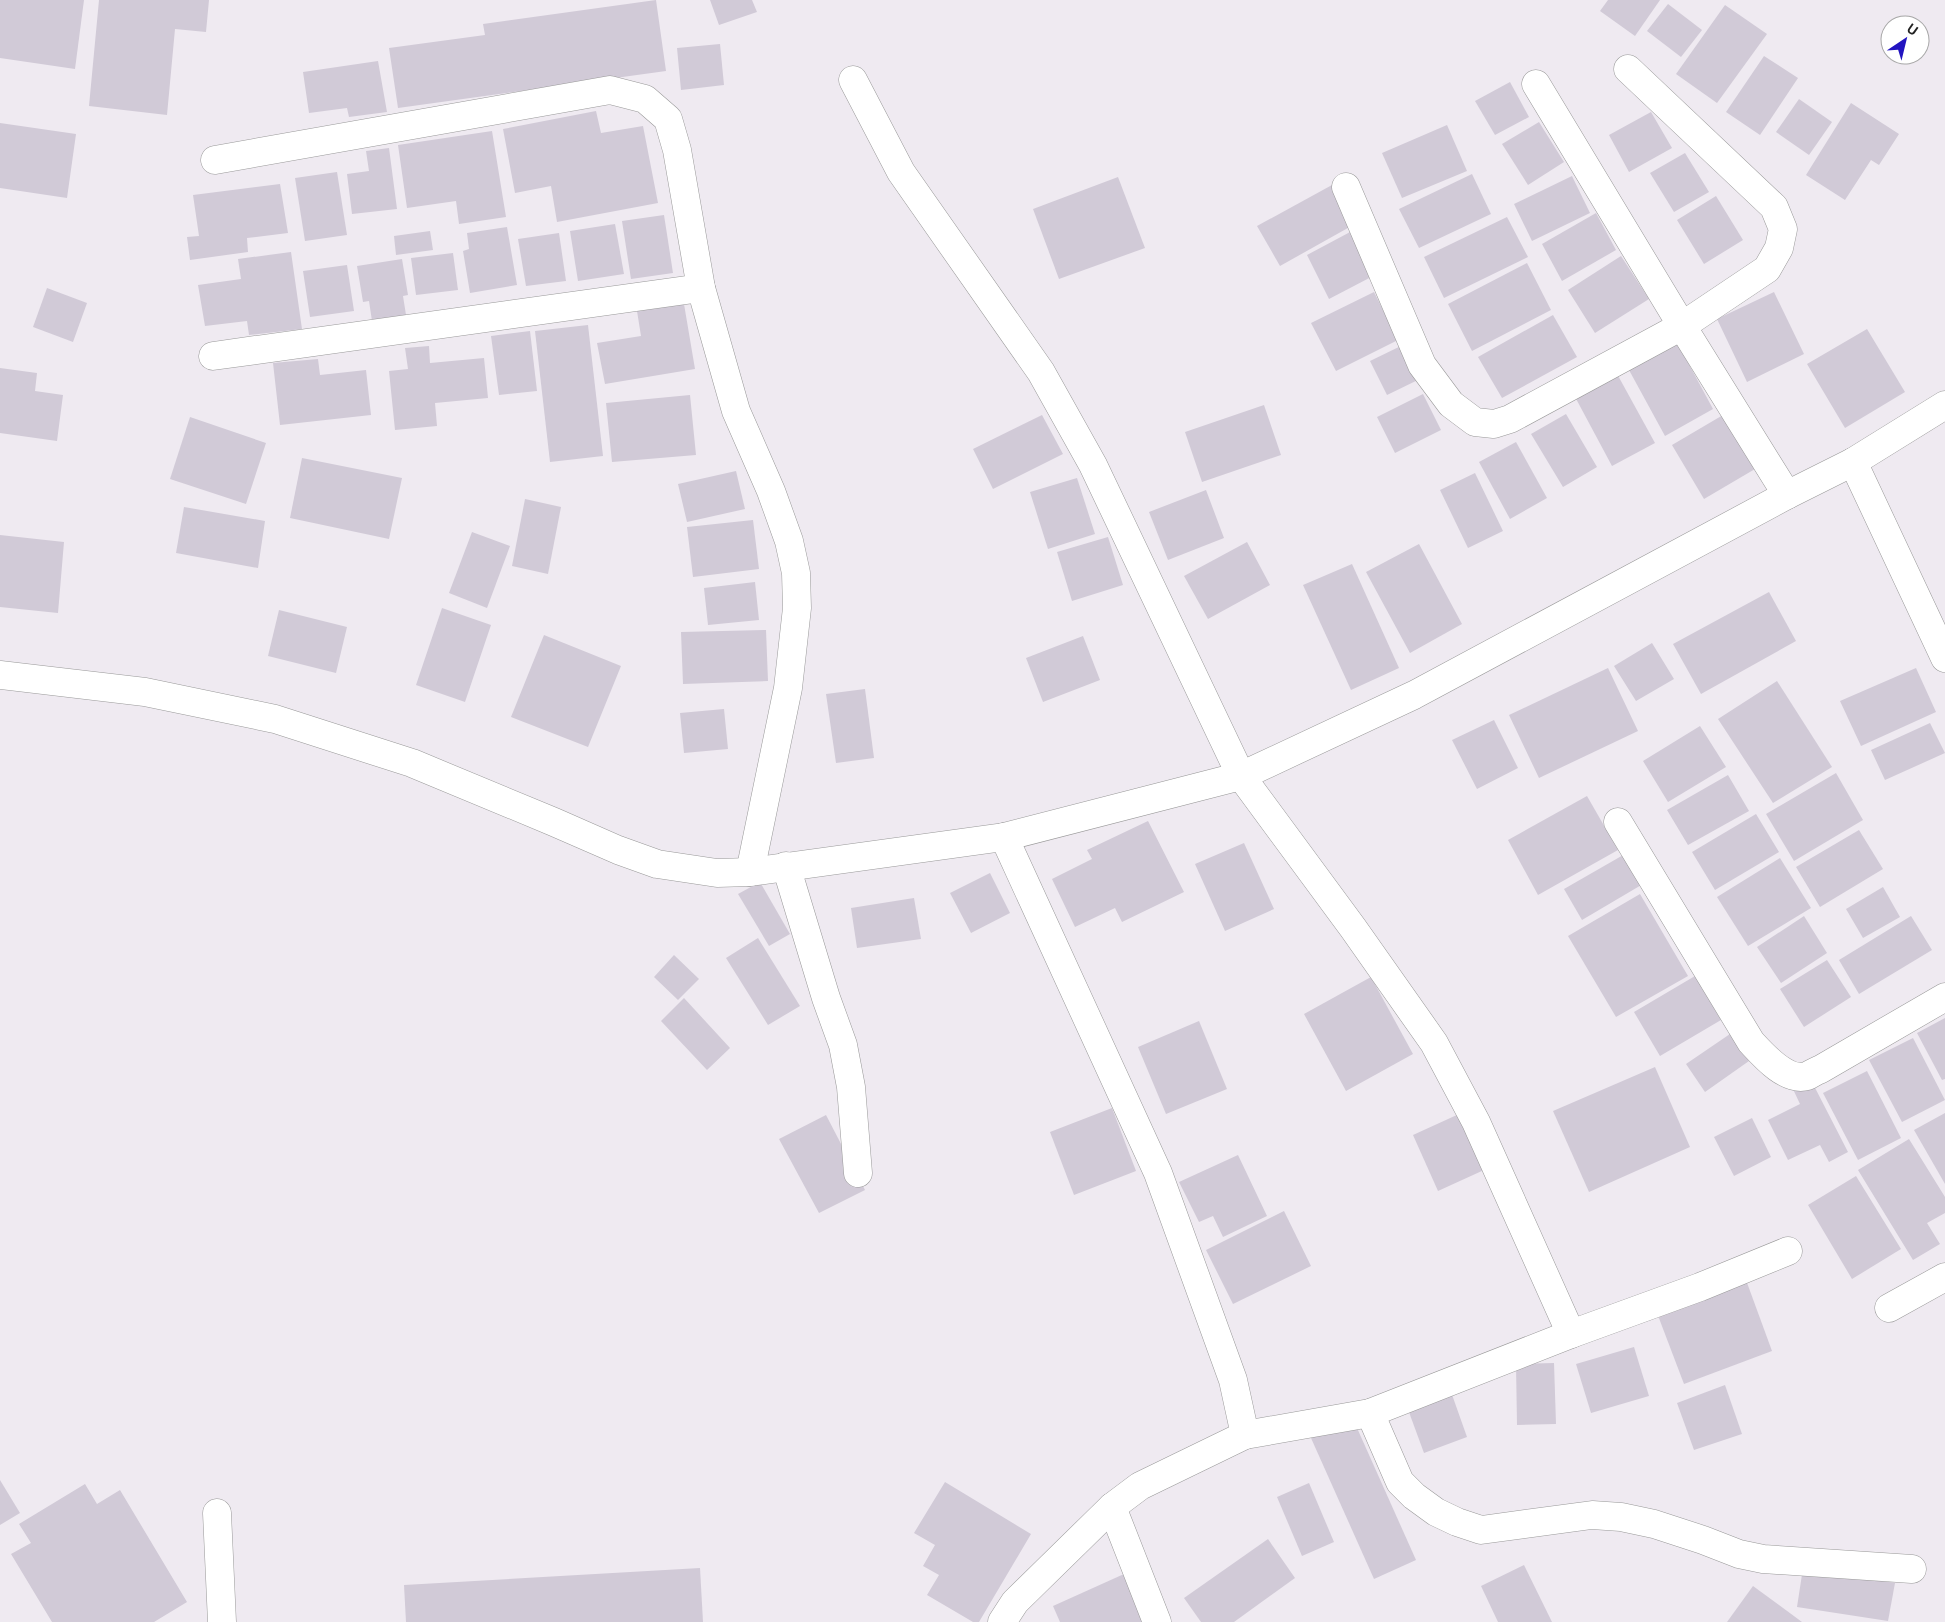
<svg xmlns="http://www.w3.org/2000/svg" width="1945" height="1622" font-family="'DM Sans',sans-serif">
	<rect width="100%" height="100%" fill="#efeaf1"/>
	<g fill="#d1cad7">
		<path d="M0,0H84L75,69L0,58Z"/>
		<path d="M99,0H209L206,32L175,29L167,115L89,106Z"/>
		<path d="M656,0L666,71L398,108L389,48L485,35L483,24Z"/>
		<path d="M710,0H752L757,12L719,25Z"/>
		<path d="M1608,0H1660L1635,36L1600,11Z"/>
		<path d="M1668,4L1702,30L1681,57L1647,31Z"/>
		<path d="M1725,5L1767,34L1717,103L1676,74Z"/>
		<path d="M720,44L724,85L681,90L677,48Z"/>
		<path d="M1764,56L1798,78L1760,135L1726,112Z"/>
		<path d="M378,61L387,112L349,117L347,108L309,113L303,72Z"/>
		<path d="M1510,82L1529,117L1495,135L1475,101Z"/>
		<path d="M1799,99L1832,122L1809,155L1776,132Z"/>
		<path d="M1851,103L1899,134L1879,165L1871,160L1845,200L1806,175Z"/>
		<path d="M596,111L601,133L643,126L658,203L557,222L551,186L515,193L503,129Z"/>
		<path d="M1651,112L1672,148L1629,172L1609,135Z"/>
		<path d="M1539,122L1564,162L1528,185L1502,144Z"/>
		<path d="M0,123L76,134L67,198L0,188Z"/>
		<path d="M1447,125L1467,171L1402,198L1382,153Z"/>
		<path d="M492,131L506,217L459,224L456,201L407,208L398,145Z"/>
		<path d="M389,148L397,209L352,214L347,174L369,171L366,151Z"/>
		<path d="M1685,153L1709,192L1674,212L1650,173Z"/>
		<path d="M337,172L347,235L305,241L295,178Z"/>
		<path d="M1472,174L1491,214L1419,248L1399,209Z"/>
		<path d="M1572,176L1590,213L1532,241L1514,204Z"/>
		<path d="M1118,177L1145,248L1059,279L1033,209Z"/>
		<path d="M280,184L288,233L247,238L248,252L190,260L187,237L199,236L193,195Z"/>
		<path d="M1332,185L1355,224L1280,266L1257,226Z"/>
		<path d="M1716,196L1743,240L1704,264L1677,220Z"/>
		<path d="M1596,213L1616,250L1562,281L1542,244Z"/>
		<path d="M664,215L673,273L631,279L622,221Z"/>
		<path d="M1507,217L1528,257L1444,298L1424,257Z"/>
		<path d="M615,224L624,274L578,281L570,231Z"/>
		<path d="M507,227L517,285L470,293L463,251L469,249L467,233Z"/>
		<path d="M430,231L433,250L396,255L394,236Z"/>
		<path d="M1352,231L1375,275L1329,299L1307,255Z"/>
		<path d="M559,233L566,281L526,286L518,239Z"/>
		<path d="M291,252L302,329L249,335L247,321L205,326L198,285L241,279L238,259Z"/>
		<path d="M453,253L458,290L416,295L411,258Z"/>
		<path d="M1621,256L1649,299L1595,333L1568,290Z"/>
		<path d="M402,259L408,295L403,296L406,315L372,321L369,301L363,302L357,266Z"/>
		<path d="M1527,263L1551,310L1472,351L1448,304Z"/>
		<path d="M347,265L354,311L310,317L303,271Z"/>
		<path d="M47,288L87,303L73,342L33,327Z"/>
		<path d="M1374,292L1398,340L1336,371L1311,323Z"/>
		<path d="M1774,292L1804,354L1747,382L1717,319Z"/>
		<path d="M684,304L695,369L605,384L597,343L641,336L637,311Z"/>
		<path d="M1553,315L1577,357L1502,398L1478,357Z"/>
		<path d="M588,325L603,456L550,462L535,331Z"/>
		<path d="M1867,329L1905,392L1845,428L1807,364Z"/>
		<path d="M530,331L537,391L499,395L491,336Z"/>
		<path d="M1405,344L1422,378L1387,395L1370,361Z"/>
		<path d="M1678,344L1713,409L1665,436L1629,370Z"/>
		<path d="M429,346L430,363L484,358L488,398L435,403L437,426L395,430L389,371L408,369L405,348Z"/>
		<path d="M318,359L320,375L366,370L371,415L280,425L273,363Z"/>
		<path d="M0,368L37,373L35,391L63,395L57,441L0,433Z"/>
		<path d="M1616,372L1655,443L1612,466L1574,395Z"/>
		<path d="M1423,394L1441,430L1395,453L1377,417Z"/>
		<path d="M690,395L696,455L612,462L606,403Z"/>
		<path d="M1264,405L1281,455L1202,482L1185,432Z"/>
		<path d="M1566,414L1597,467L1563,487L1531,434Z"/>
		<path d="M1042,415L1063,454L993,489L973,449Z"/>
		<path d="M1723,415L1755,469L1704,499L1672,445Z"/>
		<path d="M190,417L266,443L246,504L170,479Z"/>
		<path d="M1516,442L1547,498L1510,519L1479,462Z"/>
		<path d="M302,458L402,478L389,539L290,518Z"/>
		<path d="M736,471L745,509L687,522L678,484Z"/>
		<path d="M1475,473L1503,531L1468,548L1440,490Z"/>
		<path d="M1077,478L1095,534L1048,549L1030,492Z"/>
		<path d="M1206,490L1224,538L1168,560L1149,512Z"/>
		<path d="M525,499L561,507L548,574L512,566Z"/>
		<path d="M184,507L265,521L258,568L176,553Z"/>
		<path d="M753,520L759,569L693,577L687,527Z"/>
		<path d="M472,532L510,546L487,608L449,593Z"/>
		<path d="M0,535L64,542L58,613L0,607Z"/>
		<path d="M1108,537L1123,585L1072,601L1057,552Z"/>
		<path d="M1247,542L1270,585L1208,619L1184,576Z"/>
		<path d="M1419,544L1462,624L1410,653L1366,572Z"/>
		<path d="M1352,564L1399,668L1351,690L1303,585Z"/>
		<path d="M755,582L759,620L708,625L704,588Z"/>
		<path d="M1769,592L1796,641L1701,694L1673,644Z"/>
		<path d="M442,608L491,625L465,702L416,685Z"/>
		<path d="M279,610L347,627L336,673L268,656Z"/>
		<path d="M766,630L768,681L683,684L681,632Z"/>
		<path d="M544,635L621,666L588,747L511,717Z"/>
		<path d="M1083,636L1100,680L1043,702L1026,658Z"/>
		<path d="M1652,643L1674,679L1636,701L1614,666Z"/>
		<path d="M1608,668L1638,731L1539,778L1509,715Z"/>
		<path d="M1916,668L1936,712L1861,746L1840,701Z"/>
		<path d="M1777,681L1832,767L1773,803L1718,719Z"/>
		<path d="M865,689L874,758L836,763L826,694Z"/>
		<path d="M724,709L728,749L684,753L680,713Z"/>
		<path d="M1494,720L1518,768L1477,789L1452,740Z"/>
		<path d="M1930,723L1945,753L1885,780L1871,750Z"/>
		<path d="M1700,726L1726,767L1668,802L1643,761Z"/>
		<path d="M1836,773L1863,820L1794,861L1766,814Z"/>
		<path d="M1728,775L1749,811L1688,845L1667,810Z"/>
		<path d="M1587,796L1618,850L1538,895L1508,840Z"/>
		<path d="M1756,814L1779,852L1715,890L1692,852Z"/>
		<path d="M1148,821L1184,892L1122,922L1115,908L1075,927L1052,879L1092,859L1087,850Z"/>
		<path d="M1859,830L1883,869L1820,907L1796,867Z"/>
		<path d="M1244,843L1274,909L1225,931L1195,864Z"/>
		<path d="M1625,854L1643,884L1582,920L1564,889Z"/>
		<path d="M1780,858L1811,908L1748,946L1717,897Z"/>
		<path d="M990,873L1010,913L971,933L950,893Z"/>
		<path d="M760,882L790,934L769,946L738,894Z"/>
		<path d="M1883,887L1900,917L1863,938L1846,909Z"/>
		<path d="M1640,894L1688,976L1616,1017L1568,936Z"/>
		<path d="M914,898L921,939L857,948L851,908Z"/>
		<path d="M1804,916L1827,953L1781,983L1757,947Z"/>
		<path d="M1911,916L1932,950L1859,994L1839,960Z"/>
		<path d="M758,938L800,1006L768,1025L726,958Z"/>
		<path d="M674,955L699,979L678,1000L654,977Z"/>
		<path d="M1827,960L1851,997L1804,1027L1780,989Z"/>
		<path d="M1695,976L1721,1020L1660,1056L1634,1012Z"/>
		<path d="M1371,977L1413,1054L1346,1091L1304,1014Z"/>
		<path d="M684,998L730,1048L707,1070L661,1021Z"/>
		<path d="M1945,1018V1079L1942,1080L1917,1033Z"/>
		<path d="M1199,1021L1227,1089L1166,1114L1138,1047Z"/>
		<path d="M1730,1034L1749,1061L1705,1092L1686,1064Z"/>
		<path d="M1913,1038L1945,1100L1902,1122L1869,1060Z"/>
		<path d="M1655,1067L1690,1147L1589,1192L1553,1111Z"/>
		<path d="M1867,1071L1901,1138L1858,1160L1823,1093Z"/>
		<path d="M1810,1078L1848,1152L1829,1162L1820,1145L1788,1160L1768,1120L1800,1104L1792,1087Z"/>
		<path d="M1112,1108L1136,1171L1074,1195L1050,1132Z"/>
		<path d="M1945,1113V1184L1914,1130Z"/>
		<path d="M1459,1114L1484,1170L1438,1191L1413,1135Z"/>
		<path d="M826,1115L865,1190L819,1213L779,1139Z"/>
		<path d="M1752,1118L1771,1157L1734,1176L1714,1137Z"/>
		<path d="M1909,1139L1945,1197V1213L1927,1223L1940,1244L1913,1260L1858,1170Z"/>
		<path d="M1238,1155L1267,1216L1223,1237L1213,1216L1199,1222L1179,1182Z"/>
		<path d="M1856,1176L1901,1249L1852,1279L1808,1205Z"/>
		<path d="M1284,1211L1311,1266L1233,1304L1206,1250Z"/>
		<path d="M1746,1280L1772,1351L1684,1384L1657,1313Z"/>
		<path d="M1634,1347L1649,1396L1591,1413L1576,1364Z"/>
		<path d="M1554,1363L1556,1424L1517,1425L1516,1364Z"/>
		<path d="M1725,1385L1742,1434L1694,1450L1677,1403Z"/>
		<path d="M1450,1389L1467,1437L1424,1453L1406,1404Z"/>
		<path d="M1353,1419L1416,1560L1374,1579L1311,1438Z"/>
		<path d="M0,1480L20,1513L0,1525Z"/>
		<path d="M945,1482L1031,1534L979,1622H973L927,1595L939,1575L923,1566L935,1545L914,1533Z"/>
		<path d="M1309,1483L1334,1542L1302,1556L1277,1497Z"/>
		<path d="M85,1484L97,1504L120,1490L187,1602L154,1622H52L11,1554L31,1543L19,1524Z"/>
		<path d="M1268,1539L1295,1578L1234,1622H1201L1184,1598Z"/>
		<path d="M1524,1565L1552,1622H1498L1481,1586Z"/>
		<path d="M700,1568L703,1622H406L404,1585Z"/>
		<path d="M1803,1568L1895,1583L1888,1621L1797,1607Z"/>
		<path d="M1124,1574L1145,1622H1060L1053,1606Z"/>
		<path d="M1753,1586L1802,1622H1727Z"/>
	</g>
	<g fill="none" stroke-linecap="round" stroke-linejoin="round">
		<g stroke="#999" stroke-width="29">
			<g id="minor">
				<path d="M853,80L901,172L1041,372L1093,465L1241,776L1353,928L1434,1043L1476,1122L1571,1334"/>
				<path d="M1536,84L1682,326L1787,495"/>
				<path d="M215,160L610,90L645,99L668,119L677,150L701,288L736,411L771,491L789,541L796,573L797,608L788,688L750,872"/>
				<path d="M1346,187L1422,365L1451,404L1475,422L1494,424L1510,419L1682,326L1767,269L1779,248L1783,229L1774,207L1628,69"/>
				<path d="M213,356L701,288"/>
				<path d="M1853,462L1945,658"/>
				<path d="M0,675L145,692L275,719L412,763L554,822L618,850L657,864L717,873L750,872L1004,837L1241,776L1414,695L1787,495L1853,462L1945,405"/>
				<path d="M1618,822L1751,1042C1763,1055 1786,1082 1807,1076C1811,1074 1816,1071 1821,1069L1945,997"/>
				<path d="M786,866L826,998L843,1045L851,1087L858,1173"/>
				<path d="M1889,1308L1945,1277"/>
				<path d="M1370,1413L1400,1482L1414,1496L1436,1512L1457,1522L1481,1530L1592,1515L1621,1517L1654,1524L1703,1540L1739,1554L1763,1559L1912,1569"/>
				<path d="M1245,1435L1370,1413L1571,1334L1700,1287L1788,1251"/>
				<path d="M1112,1507L1157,1622"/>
				<path d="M217,1513L222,1622"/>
				<path d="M1002,1622L1015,1602L1112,1507L1140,1486L1245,1435L1233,1380L1158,1173L1004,837"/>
			</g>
		</g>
		<use href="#minor" stroke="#fff" stroke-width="28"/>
	</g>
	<g transform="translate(1905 40) rotate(35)"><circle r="24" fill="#ffffff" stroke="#a7a7a7"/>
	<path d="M0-4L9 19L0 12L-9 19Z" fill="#2214c0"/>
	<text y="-8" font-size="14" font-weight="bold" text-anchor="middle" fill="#222222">U</text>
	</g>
</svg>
